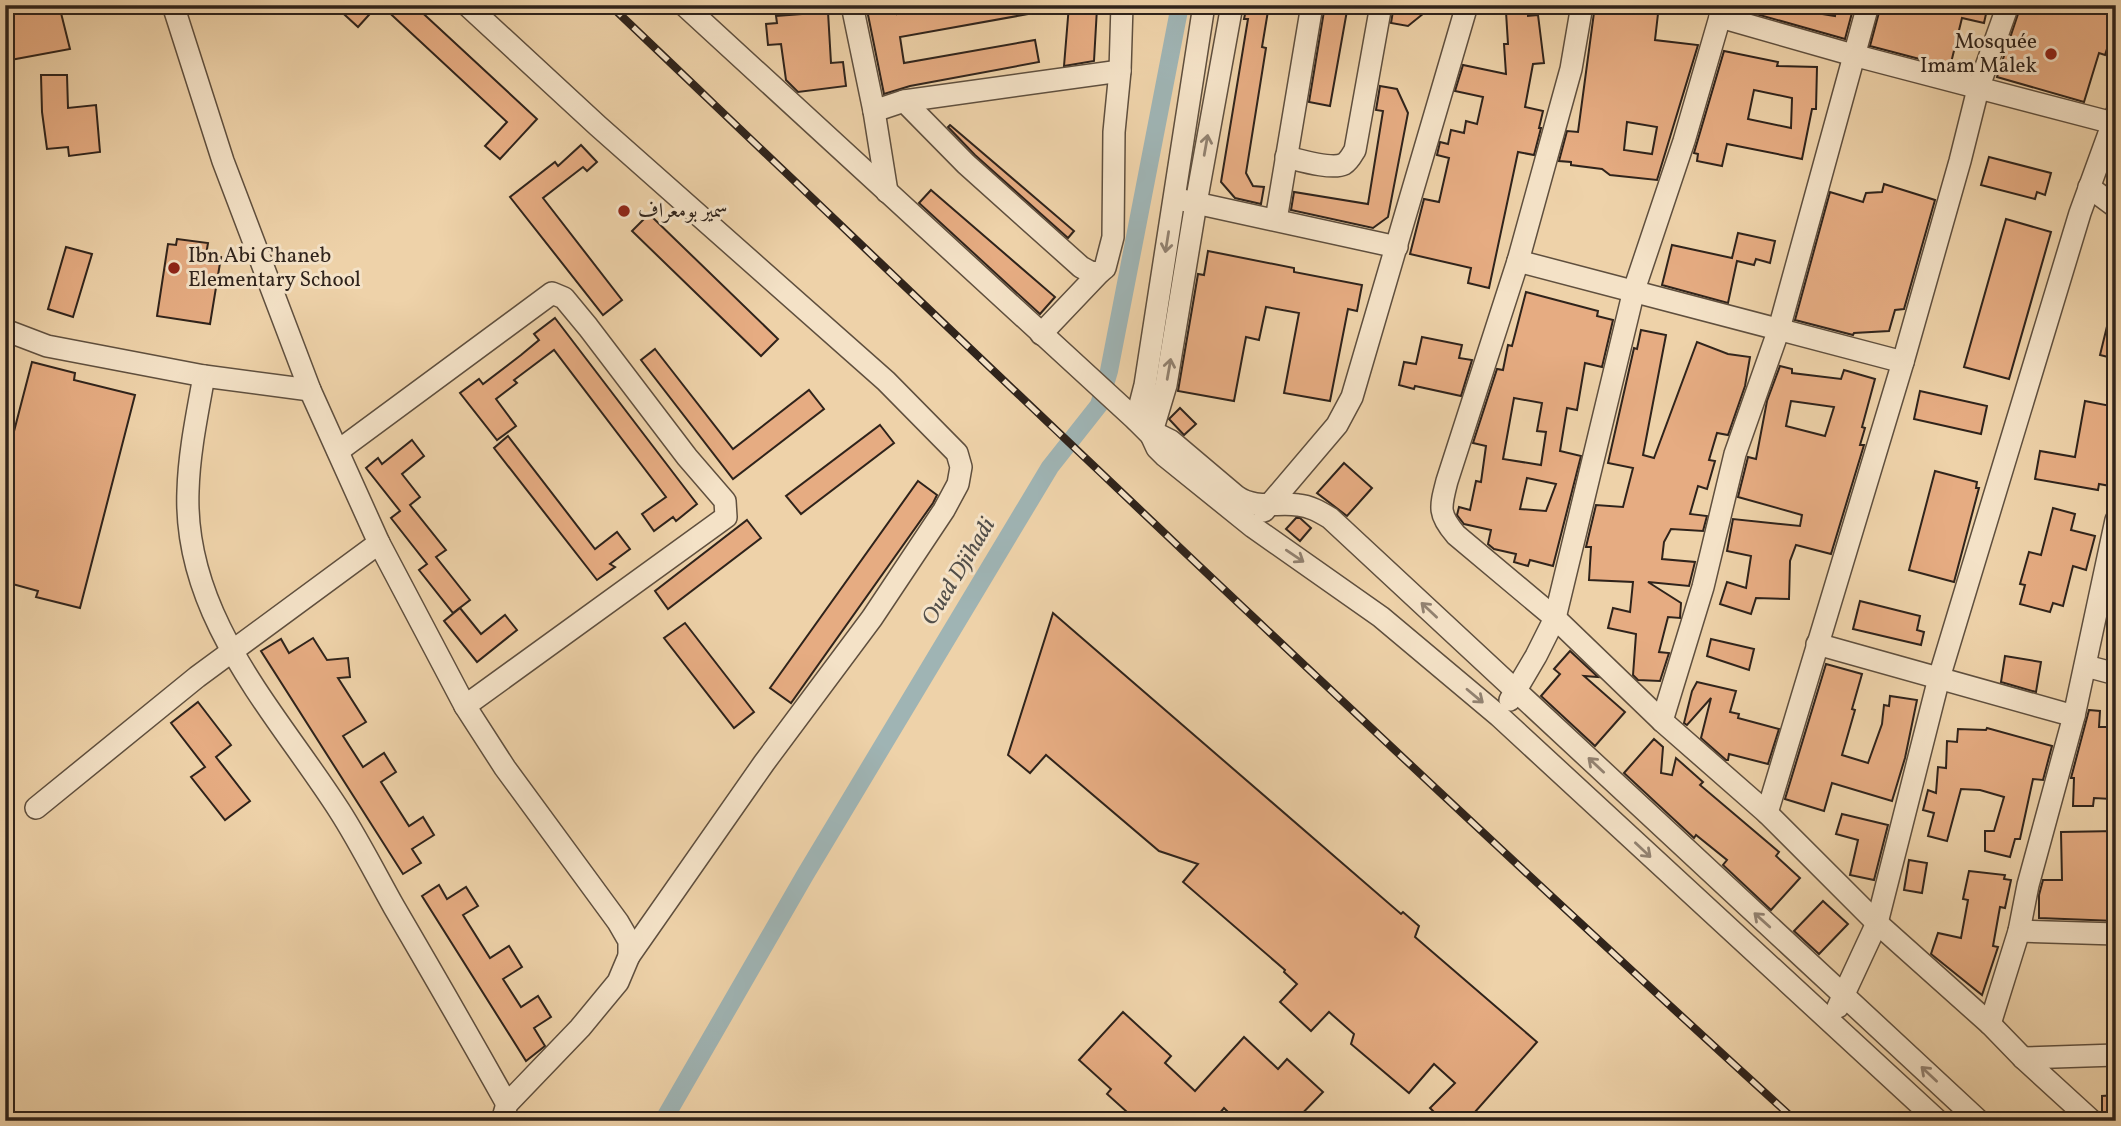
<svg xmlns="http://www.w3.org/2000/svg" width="2121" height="1126" font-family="Vollkorn,Amiri,serif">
	<rect width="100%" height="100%" fill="#eed2a9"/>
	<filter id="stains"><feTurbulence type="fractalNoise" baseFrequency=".00286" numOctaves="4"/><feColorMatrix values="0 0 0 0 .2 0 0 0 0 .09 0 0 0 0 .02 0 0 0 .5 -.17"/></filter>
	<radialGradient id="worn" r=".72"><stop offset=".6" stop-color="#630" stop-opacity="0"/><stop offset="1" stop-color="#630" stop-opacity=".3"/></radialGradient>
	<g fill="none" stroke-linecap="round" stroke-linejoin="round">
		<path stroke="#9fb4b4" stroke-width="18" d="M663,1121L805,875L1050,467L1099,405L1109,371L1180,5"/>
	</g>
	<g fill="#e6ac82" stroke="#2f231b" stroke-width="2" fill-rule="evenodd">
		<path d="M5,5H59L70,49L5,61Z"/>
		<path d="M334,5H378L358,27Z"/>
		<path d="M381,5H414L537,119L500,159L485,146L507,122Z"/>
		<path d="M866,5H895L897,14L944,5H1033L1034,13L900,37L904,63L1035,40L1039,62L910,86L884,94Z"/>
		<path d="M1069,5L1097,8L1094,61L1064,66Z"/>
		<path d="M1247,5H1269L1262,47L1266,48L1246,173L1253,186L1264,187L1261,204L1235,198L1221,182L1248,19H1244Z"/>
		<path d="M1325,5H1348L1330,106L1309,102Z"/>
		<path d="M1394,5H1434L1408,26L1391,23Z"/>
		<path d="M1595,5H1659L1655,40L1698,45L1657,180L1610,175L1602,169L1571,165V162L1559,161L1567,131L1578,132ZM1627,122L1657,127L1652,154L1624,150Z"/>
		<path d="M1750,5H1767L1835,16L1836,7L1853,9L1845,39L1749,12Z"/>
		<path d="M1881,5H1988L1984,23L1962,18L1950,67L1870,46Z"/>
		<path d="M2021,5H2116V21L2105,55L2099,53L2084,102L1997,77Z"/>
		<path d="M1528,11V16L1538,15L1544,63L1533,64L1525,107L1543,111L1539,128H1541L1534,155L1518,152L1489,288L1468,283L1471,268L1410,254L1424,199L1439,202L1449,158L1437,155L1440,142L1448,144L1451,130L1464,133L1466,121L1477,124L1483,97L1455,91L1463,65L1506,74L1504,44H1508L1506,12Z"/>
		<path d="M828,12L831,63L843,62L846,86L798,92L786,80L781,44L768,45L766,24L777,23L776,16Z"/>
		<path d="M1724,51L1778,62L1777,66L1817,67L1816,109H1812L1802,159L1727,144L1722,166L1697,161L1698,154L1694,153ZM1754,90L1792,98L1791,128L1748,119Z"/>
		<path d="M41,75H67L68,108L96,105L100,152L69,156L68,147L47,149L42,112Z"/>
		<path d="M1380,86L1397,89L1408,113L1388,217L1373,228L1291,210L1294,192L1368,204L1383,111L1376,110Z"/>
		<path d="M950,125L1074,231L1068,238L975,155L948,127Z"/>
		<path d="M581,145L597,162L587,171L583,167L543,198L622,300L603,315L510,197L555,162L558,166Z"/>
		<path d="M1989,157L2051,173L2045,195L2037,192L2035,199L1981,185Z"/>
		<path d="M1884,184L1935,200L1904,309L1895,310L1889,331L1854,333L1853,335L1795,320L1830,192L1863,202L1866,193L1882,192Z"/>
		<path d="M931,190L1055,297L1040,314L919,203Z"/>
		<path d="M649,214L778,339L761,356L632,231Z"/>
		<path d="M2006,219L2051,232L2009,379L1964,367Z"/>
		<path d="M1738,233L1775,241L1770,263L1756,259L1754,265L1737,261L1728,303L1662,285L1672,245L1732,258Z"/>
		<path d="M177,239L208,243L206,255L221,257L210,324L157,316L168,244L176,245Z"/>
		<path d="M66,247L92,254L73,317L48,309Z"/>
		<path d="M1208,251L1294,268V272L1362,285L1357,311L1348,309L1330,401L1284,393L1299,313L1266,307L1259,340L1246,337L1234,401L1178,391L1198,274L1204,275Z"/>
		<path d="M1526,292L1598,311L1597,316L1613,320L1602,367L1585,363L1577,410L1567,408L1560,451L1581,456L1553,566L1530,560L1528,566L1514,562L1516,554L1494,549L1488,544L1491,530L1464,524L1457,515L1459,507L1470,510L1476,481L1481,482L1486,446L1473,443L1497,369L1503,370L1508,345L1512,346ZM1514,398L1542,403L1537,431L1546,432L1541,465L1503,459ZM1527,478L1556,484L1546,511L1520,509Z"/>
		<path d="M2110,314H2116V359L2100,355Z"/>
		<path d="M555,318L697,504L676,521L673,517L654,531L642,514L666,497L554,350L514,380L517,383L496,399L516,426L497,440L460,393L479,379L483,384L521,355L539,340L534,334Z"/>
		<path d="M1641,330L1666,335L1643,455L1654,458L1697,342L1728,354L1750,357L1745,386L1728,435L1717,433L1709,460L1715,461L1707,489L1698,486L1690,514L1707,516L1703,531L1671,529L1664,542L1662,559L1695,562L1689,586L1648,582L1681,603L1680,618L1668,617L1659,652L1669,653L1660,681L1638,680L1633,675L1636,634L1608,628L1613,608L1630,612L1633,582L1589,580L1591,547H1586L1596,505L1623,507L1633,468L1608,463L1634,348L1637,349Z"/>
		<path d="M1422,337L1462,345L1459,358L1472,360L1461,396L1415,386L1414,389L1399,385L1404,362L1416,364Z"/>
		<path d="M655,349L733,449L809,390L824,409L733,479L641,360Z"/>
		<path d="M32,362L75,373L74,380L135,395L80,608L36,597L38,591L5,582V466Z"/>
		<path d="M1780,366L1792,369V373L1841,379L1844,370L1875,379L1862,427L1865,428L1860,445H1864L1831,554L1796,545L1790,561L1789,599L1756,598L1751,614L1720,604L1727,582L1746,588L1751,556L1727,551L1733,519L1800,526L1802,515L1738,497L1748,457L1756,459L1767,401ZM1791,401L1834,407L1825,436L1786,426Z"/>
		<path d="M1920,391L1987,406L1981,434L1914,419Z"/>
		<path d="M2085,401L2116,407V428L2111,456L2116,457L2110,486L2099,484L2098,490L2035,479L2040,451L2075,457Z"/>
		<path d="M1180,408L1196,424L1184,435L1169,419Z"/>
		<path d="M880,425L894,443L801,514L786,496Z"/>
		<path d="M508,436L595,549L617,532L630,549L610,564L615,567L597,580L494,448Z"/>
		<path d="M412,440L424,456L402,474L420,497L410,505L446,550L436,557L470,600L453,613L419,570L427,564L391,518L400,511L366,468L378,458L382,464Z"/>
		<path d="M1344,463L1372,488L1347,516L1317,493Z"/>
		<path d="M1935,471L1977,482L1976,488H1979L1954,582L1909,570Z"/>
		<path d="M918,481L937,495L933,503L791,703L770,688Z"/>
		<path d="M2053,508L2075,514L2071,530L2095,536L2086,570L2073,566L2063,606L2053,603L2050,612L2020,604L2025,585L2020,584L2029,552L2041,555Z"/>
		<path d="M1296,518H1300L1311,528L1300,541L1286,529Z"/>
		<path d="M747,520L761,538L668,609L655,591Z"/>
		<path d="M1860,601L1920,616L1917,630L1924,632L1921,645L1853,629Z"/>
		<path d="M460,608L481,634L505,615L517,630L477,662L444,621Z"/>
		<path d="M1053,613L1401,914L1403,912L1419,926L1415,937L1537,1042L1467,1121H1443L1430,1108L1455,1083L1434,1064L1409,1093L1351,1044L1354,1034L1329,1012L1311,1031L1280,1002L1297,984L1284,972L1285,970L1183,882L1198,864L1159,851L1046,755L1030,773L1008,755Z"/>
		<path d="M685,623L754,712L734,728L664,638Z"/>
		<path d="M313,638L327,660L348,658L350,677L338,678L366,722L343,736L363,767L384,753L396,772L381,782L409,826L423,817L434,835L412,849L421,863L403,874L261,651L281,639L289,653Z"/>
		<path d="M1711,639L1754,649L1749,670L1707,656Z"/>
		<path d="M1570,651L1598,677L1584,676L1625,712L1595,746L1541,696L1560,674L1554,669Z"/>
		<path d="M2005,656L2041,662L2036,692L2001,682Z"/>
		<path d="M1826,664L1862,674L1852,709L1855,710L1842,755L1868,763L1882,724L1884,705L1889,706L1890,696L1917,700L1905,758L1892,801L1832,783L1824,811L1785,799Z"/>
		<path d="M1697,682L1736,691L1730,712L1739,714L1738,718L1779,729L1768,764L1729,754L1728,760H1726L1701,738L1711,698L1687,725L1684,723L1692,691Z"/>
		<path d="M198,702L231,745L216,757L250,801L225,820L191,777L205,767L171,723Z"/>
		<path d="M2089,710L2100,711L2099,727H2116L2111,799L2094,798L2093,806H2073L2074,778H2071Z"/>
		<path d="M1987,728L2052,746L2043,780L2033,779L2020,839H2015L2010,857L1985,851V831H1994L2004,797L1980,790L1961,789L1947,841L1928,836L1934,813L1923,810L1928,790L1936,793L1938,767L1946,768L1947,741L1957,742L1958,729L1986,730Z"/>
		<path d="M1654,739L1663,747L1661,773L1672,775L1676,758L1703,782L1700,785L1779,852L1776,856L1800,878L1771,910L1723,865L1727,860L1696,835L1694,838L1624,773Z"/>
		<path d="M1842,814L1888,825L1874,880L1850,875L1858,840L1836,834Z"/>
		<path d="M2116,831V921L2039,918V895L2043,880H2062L2061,832Z"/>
		<path d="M1909,860L1927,863L1922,893L1904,890Z"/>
		<path d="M1969,871L2005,875L2004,879L2011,880L2005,908L2000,907L1993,946L1998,947L1982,995L1931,954L1938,933L1961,938L1968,900L1963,899Z"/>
		<path d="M439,885L447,899L466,887L478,906L463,915L490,958L509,946L522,967L503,979L521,1007L538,996L551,1017L534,1028L545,1046L526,1061L422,896Z"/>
		<path d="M1823,901L1848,924L1819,954L1794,931Z"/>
		<path d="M1123,1012L1171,1056L1165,1063L1195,1091L1244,1037L1278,1069L1287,1059L1323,1092L1295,1121H1237L1224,1108L1213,1121H1137L1107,1094L1111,1089L1079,1060Z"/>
		<path d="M2116,1095V1113H2102V1096Z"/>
	</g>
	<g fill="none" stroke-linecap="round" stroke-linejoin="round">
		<g stroke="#5f4f3e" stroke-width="24">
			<g id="minor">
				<path d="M173,5L223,161L310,390L379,543"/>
				<path d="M467,5L598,126L886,381L957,453L961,467L958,484L944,510L872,618L764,763L629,956"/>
				<path d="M684,5L1136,420L1151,435L1157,448L1165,456L1253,527L1381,617L1499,716L1938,1121"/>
				<path d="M852,5L874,111L887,192"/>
				<path d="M1582,5L1571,69L1518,261L1447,481C1440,508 1438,514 1456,535L1555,618L1662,721L1767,813L1877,923L1990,1024L2023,1058L2092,1121"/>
				<path d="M1720,17L1853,55L2113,123"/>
				<path d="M904,101L966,164L1081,267L1092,273L1100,272L1105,268L1113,237L1114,132L1120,71L1122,5"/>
				<path d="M874,111L904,101L1120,71"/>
				<path d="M1286,157C1299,160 1332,170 1344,164C1349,161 1352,155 1355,150L1381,5"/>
				<path d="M2089,187L2116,207"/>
				<path d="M1182,200L1397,247"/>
				<path d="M1276,220L1312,5"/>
				<path d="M1518,261L1903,362"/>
				<path d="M5,330L47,346L204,376L310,390"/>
				<path d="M1041,334L1100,272"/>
				<path d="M204,376C197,415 189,453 188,491C183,617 276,712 339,810C359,841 376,875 394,907C432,972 470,1038 507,1104"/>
				<path d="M1136,420L1145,385L1204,5"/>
				<path d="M1151,435L1161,436L1171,441L1236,496C1255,510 1277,502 1298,505C1310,506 1320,512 1330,518L1979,1121"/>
				<path d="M1151,435L1166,385L1196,203L1232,5"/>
				<path d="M338,451L552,293L564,298L588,327L687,457L725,501L726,517L465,706"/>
				<path d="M1264,511L1337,425L1352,397L1467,5"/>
				<path d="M1817,644L2074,716"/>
				<path d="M2086,666L2116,674"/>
				<path d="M1510,700L1536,656L1555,618L1634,290L1684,141L1720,17L1722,5"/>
				<path d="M1662,721L1703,587L1735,454L1779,329L1868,5"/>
				<path d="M36,808L197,677L379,543L465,706L505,768L618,922L629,941V956L618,982L580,1028L507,1104L502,1121"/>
				<path d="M1767,813L1903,362L1960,161L1978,89L2008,5"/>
				<path d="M2019,931L2116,934"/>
				<path d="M1838,1007L1877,923L1939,678L2080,213L2116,114"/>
				<path d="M1990,1024L2019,931L2028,885L2074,716L2116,520"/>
				<path d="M2023,1058L2116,1055"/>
			</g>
		</g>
		<use href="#minor" stroke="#f4e2c7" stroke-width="21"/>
		<g stroke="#2f231b" stroke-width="8">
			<path id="rail" d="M610,5C1003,380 1394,755 1796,1121"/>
		</g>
		<use href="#rail" stroke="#f4e2c7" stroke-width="5" stroke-dasharray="16" stroke-linecap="butt"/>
	</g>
	<defs><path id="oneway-shaft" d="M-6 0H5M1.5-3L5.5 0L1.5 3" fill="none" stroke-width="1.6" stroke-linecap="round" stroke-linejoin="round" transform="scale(1.75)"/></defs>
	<g stroke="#928271">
		<use href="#oneway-shaft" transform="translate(1206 145) rotate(-80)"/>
		<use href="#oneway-shaft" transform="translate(1167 242) rotate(99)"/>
		<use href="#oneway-shaft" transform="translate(1169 369) rotate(-80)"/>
		<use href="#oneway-shaft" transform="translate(1295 556) rotate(34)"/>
		<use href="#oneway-shaft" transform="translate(1429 610) rotate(-137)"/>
		<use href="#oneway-shaft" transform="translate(1475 696) rotate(40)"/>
		<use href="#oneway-shaft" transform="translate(1596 765) rotate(-137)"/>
		<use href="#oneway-shaft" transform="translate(1643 850) rotate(43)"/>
		<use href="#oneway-shaft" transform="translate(1762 920) rotate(-138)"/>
		<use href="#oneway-shaft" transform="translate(1929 1074) rotate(-137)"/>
	</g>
	<g fill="#8f2418" stroke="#f4e2c7" stroke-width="2.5">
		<circle cx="2051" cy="54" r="7"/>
		<circle cx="624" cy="211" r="7"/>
		<circle cx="174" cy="268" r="7"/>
	</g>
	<g text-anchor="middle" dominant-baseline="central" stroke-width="6" stroke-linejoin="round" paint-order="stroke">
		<g font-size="21" fill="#2f231b" stroke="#f4e2c7" text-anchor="start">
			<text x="2037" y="42" text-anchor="end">Mosquée<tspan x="2037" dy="24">Imam Malek</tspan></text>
			<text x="638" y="211">سمير بومعراف</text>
			<text x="188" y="256">Ibn Abi Chaneb<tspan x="188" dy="24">Elementary School</tspan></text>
		</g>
		<g font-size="23" font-style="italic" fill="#514e49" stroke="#f4e2c7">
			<text transform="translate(959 572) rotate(-59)">Oued Djihadi</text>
		</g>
	</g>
	<rect width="2121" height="1126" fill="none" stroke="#eed2a9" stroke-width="28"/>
	<rect x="7" y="7" width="2107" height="1112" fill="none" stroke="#2f231b" stroke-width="3.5"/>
	<rect x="14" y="14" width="2093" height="1098" fill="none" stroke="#2f231b" stroke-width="2"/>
	<rect width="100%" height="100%" filter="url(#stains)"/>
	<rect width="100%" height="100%" fill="url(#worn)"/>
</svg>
